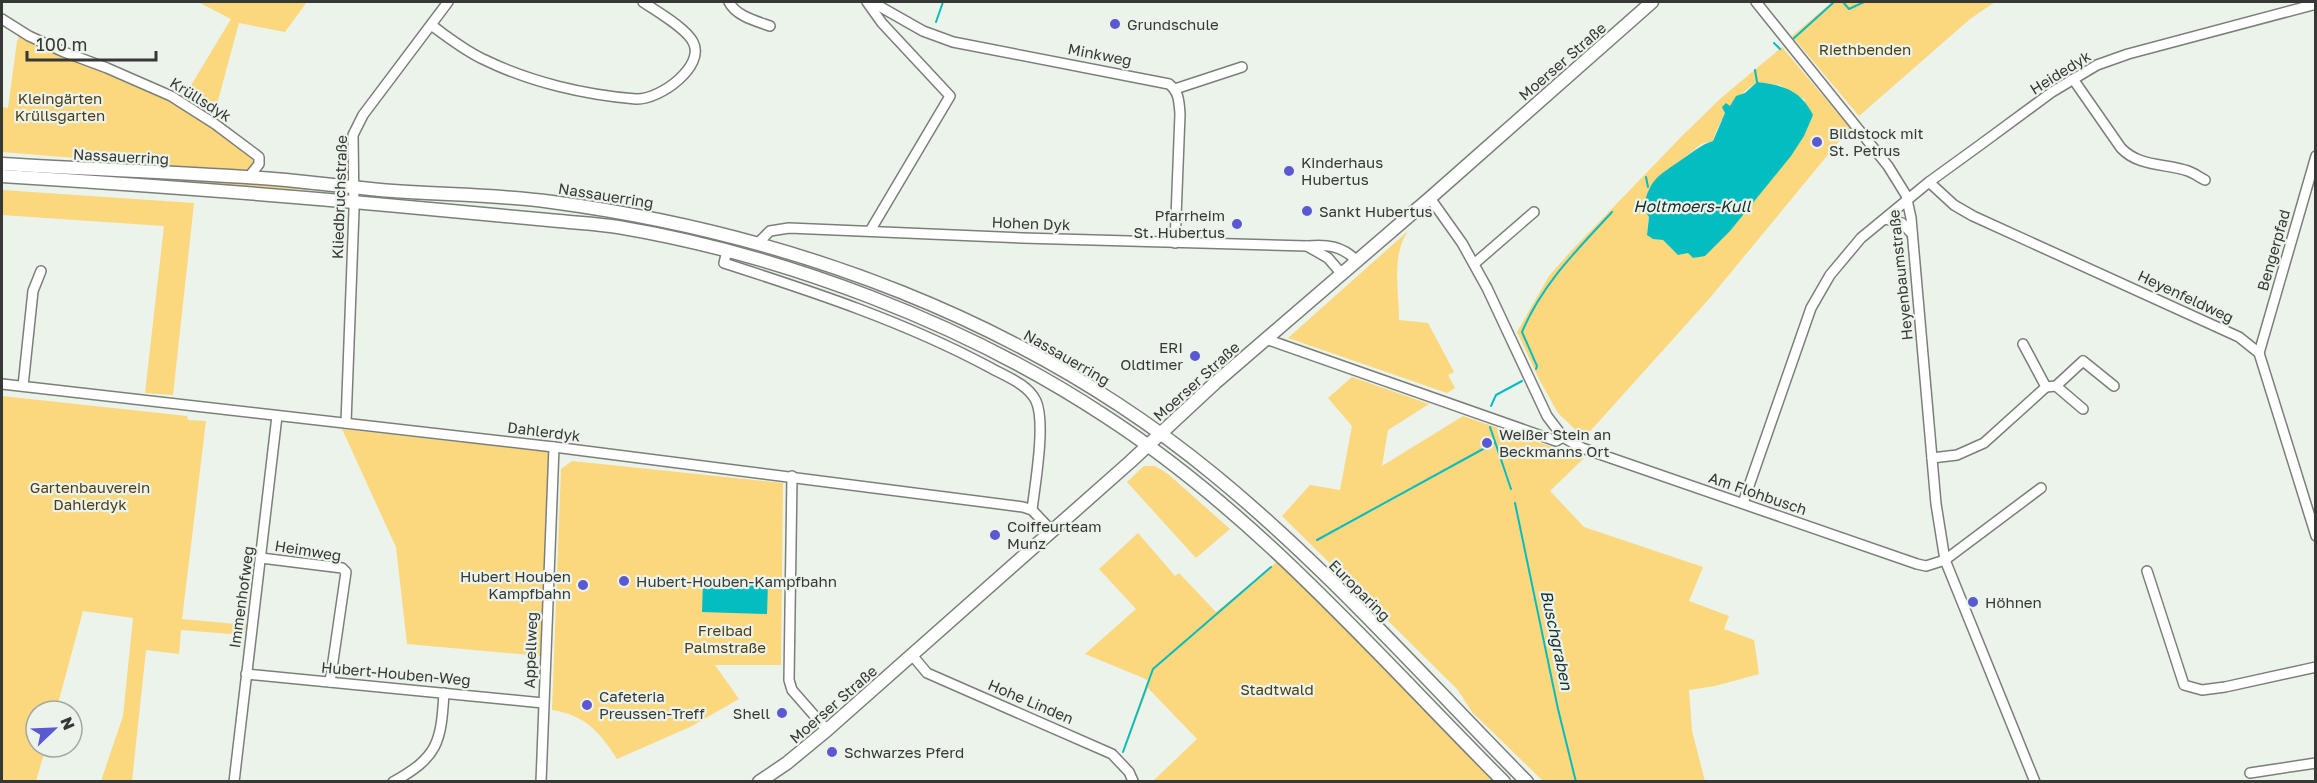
<svg xmlns="http://www.w3.org/2000/svg" width="2317" height="783" font-family="'Golos Text',sans-serif">
	<rect width="100%" height="100%" fill="#ecf3eb"/>
	<g fill="#fbd77d" fill-rule="evenodd">
		<path d="M198,2H307L285,32L239,23L214,115L184,97L231,19Z"/>
		<path d="M1832,2H1995L1970,19L1859,116L1792,36Z"/>
		<path d="M20,35C90,65 164,91 226,136C237,144 248,151 255,163L246,172L2,152V107L8,108L17,41Z"/>
		<path d="M1782,47L1850,128L1709,299L1584,438L1558,413L1540,381L1517,332L1549,276L1571,251L1681,137L1721,98ZM1757,82L1780,85L1805,100L1804,136L1730,231L1678,255L1663,240L1647,234L1649,217L1683,159L1701,144L1713,141C1720,117 1736,96 1757,82Z"/>
		<path d="M2,166L310,188L309,190L2,173Z"/>
		<path d="M2,190L194,203L173,395L145,393L164,226L2,215Z"/>
		<path d="M1408,231C1391,255 1399,291 1399,320L1428,323L1454,372L1448,375L1455,388L1447,393L1288,338Z"/>
		<path d="M1352,377L1429,404L1388,430L1382,466L1463,416L1584,458L1550,491L1584,527L1703,567L1689,601L1729,616L1724,629L1754,640L1759,674L1715,686L1689,690L1692,731L1705,781H1543L1472,712L1458,690L1282,516L1310,485L1340,490L1352,426L1328,398Z"/>
		<path d="M2,396L187,416L188,420L206,421L182,619L247,625L243,635L181,630L179,654L146,650L132,781H101L123,716L133,618L83,611L56,711H36V747H46L36,781H2Z"/>
		<path d="M342,429L549,452L541,656L407,644L396,547Z"/>
		<path d="M572,461L783,483L781,665H715L739,699L690,727L617,759C600,732 585,715 552,710L561,469Z"/>
		<path d="M1144,466H1155L1168,474L1230,529L1196,558L1127,482Z"/>
		<path d="M1138,533L1175,576L1179,573L1216,612L1278,561L1498,781H1153L1197,739L1148,688L1125,749V745L1148,680L1085,654L1136,609L1099,569Z"/>
	</g>
	<g fill="#04bdc1">
		<path d="M1757,82C1783,85 1801,90 1813,115L1804,136L1791,156L1730,231L1705,256L1693,258L1688,253L1678,255L1663,240L1653,239L1647,235L1649,217L1643,208C1651,176 1659,176 1684,158C1694,151 1701,145 1713,141L1725,113L1722,107L1726,103L1730,106L1736,96L1745,93Z"/>
		<path d="M703,580L768,582L767,614L702,612Z"/>
	</g>
	<g fill="none" stroke-linecap="round" stroke-linejoin="round">
		<g stroke="#04bdc1" stroke-width="2">
			<path d="M1843,2L1849,9L1864,2"/>
			<path d="M936,22L943,2"/>
			<path d="M1793,39L1834,2"/>
			<path d="M1774,43L1780,49"/>
			<path d="M1755,70L1757,82"/>
			<path d="M1646,177L1648,187"/>
			<path d="M1536,369L1537,366L1522,332C1542,284 1577,250 1612,212"/>
			<path d="M1491,406L1496,395L1522,381"/>
			<path d="M1490,427L1511,489"/>
			<path d="M1515,503L1558,709L1576,782"/>
			<path d="M1317,540L1494,443"/>
			<path d="M1123,752L1153,669L1271,567"/>
		</g>
		<g stroke="#7a8079" stroke-width="12">
			<g id="minor">
				<path d="M729,2C736,16 756,21 770,26"/>
				<path d="M867,2L882,23L950,96L870,231"/>
				<path d="M872,2L923,31L953,42L1169,84C1179,92 1179,101 1180,114L1175,243"/>
				<path d="M1756,2L1888,166L1906,195L1911,218L1936,504L1945,560L2035,782"/>
				<path d="M2,19L29,36L64,52L107,68L171,96L215,124L259,157V164L248,178"/>
				<path d="M431,25C448,37 465,51 485,60C530,82 585,95 636,99C660,100 706,66 693,42C686,28 656,11 643,2"/>
				<path d="M2073,79L2121,148C2139,167 2164,163 2188,171C2194,173 2199,177 2205,180"/>
				<path d="M1175,89L1242,67"/>
				<path d="M1929,182L1954,205L1973,216L2239,337L2259,353L2316,536"/>
				<path d="M1430,198L1462,243L1487,288L1547,416L1563,437L1582,448L1917,564L1926,566L1945,560L2041,488"/>
				<path d="M1885,219L1902,223L1912,234"/>
				<path d="M759,242L770,231L789,228L1022,238L1307,246C1327,244 1342,246 1356,260"/>
				<path d="M1307,246L1328,258L1341,273"/>
				<path d="M727,251L724,263C814,292 905,322 989,367C1005,376 1028,384 1036,401C1046,423 1035,484 1032,510"/>
				<path d="M1474,264L1534,212"/>
				<path d="M1266,339L1556,441L1563,437"/>
				<path d="M2259,353L2316,156"/>
				<path d="M2,384L554,447L1023,507L1032,510L1052,531"/>
				<path d="M23,386L33,291L41,271"/>
				<path d="M2056,386L2083,409"/>
				<path d="M2046,387L2056,386L2083,361L2114,386"/>
				<path d="M346,423L354,210L353,135L363,115L448,2"/>
				<path d="M1932,458L1957,455L1984,443L2046,387L2023,344"/>
				<path d="M792,476L789,680L792,690L827,730"/>
				<path d="M1743,503L1811,308L1830,275L1861,238L1929,182L1980,145L2052,92L2097,65L2128,54L2316,4"/>
				<path d="M261,558L342,568L346,572L330,682"/>
				<path d="M2147,571L2184,685L2202,690L2225,687L2316,667"/>
				<path d="M912,655L927,673L1112,754L1129,772L1133,781"/>
				<path d="M246,674L543,703"/>
				<path d="M2250,773L2316,763"/>
				<path d="M234,782L277,416"/>
				<path d="M393,782C438,757 441,743 444,693"/>
				<path d="M541,782L554,447"/>
			</g>
		</g>
		<g stroke="#7a8079" stroke-width="15">
			<g id="major">
				<path d="M2,164C96,170 191,172 286,180C317,183 349,187 380,190C437,195 495,194 552,202C791,234 1025,320 1213,474C1327,567 1424,678 1527,782"/>
				<path d="M2,176C148,185 295,196 441,210C480,214 520,217 559,221C579,223 599,224 618,227C784,255 964,323 1105,416C1258,515 1376,654 1504,782"/>
				<path d="M759,782L787,763L827,730L1130,462L1215,383L1430,198L1652,2"/>
			</g>
		</g>
		<use href="#minor" stroke="#fff" stroke-width="9"/>
		<use href="#major" stroke="#fff" stroke-width="12"/>
	</g>
	<g fill="#5b59d1" stroke="#ecf3eb" stroke-width="2">
		<circle cx="1115" cy="24" r="6"/>
		<circle cx="1817" cy="142" r="6"/>
		<circle cx="1289" cy="171" r="6"/>
		<circle cx="1307" cy="211" r="6"/>
		<circle cx="1237" cy="224" r="6"/>
		<circle cx="1195" cy="356" r="6"/>
		<circle cx="1487" cy="443" r="6"/>
		<circle cx="995" cy="535" r="6"/>
		<circle cx="624" cy="581" r="6"/>
		<circle cx="583" cy="585" r="6"/>
		<circle cx="1973" cy="602" r="6"/>
		<circle cx="587" cy="705" r="6"/>
		<circle cx="782" cy="713" r="6"/>
		<circle cx="832" cy="752" r="6"/>
	</g>
	<g text-anchor="middle" dominant-baseline="central" stroke-width="4.5" stroke-linejoin="round" paint-order="stroke">
		<g font-size="15" fill="#353834" stroke="#ecf3eb" text-anchor="start">
			<text x="1127" y="24">Grundschule</text>
			<text x="1829" y="133">Bildstock mit<tspan x="1829" dy="17">St. Petrus</tspan></text>
			<text x="1301" y="162">Kinderhaus<tspan x="1301" dy="17">Hubertus</tspan></text>
			<text x="1319" y="211">Sankt Hubertus</text>
			<text x="1225" y="215" text-anchor="end">Pfarrheim<tspan x="1225" dy="17">St. Hubertus</tspan></text>
			<text x="1183" y="347" text-anchor="end">ERI<tspan x="1183" dy="17">Oldtimer</tspan></text>
			<text x="1499" y="434">Weißer Stein an<tspan x="1499" dy="17">Beckmanns Ort</tspan></text>
			<text x="1007" y="526">Coiffeurteam<tspan x="1007" dy="17">Munz</tspan></text>
			<text x="571" y="576" text-anchor="end">Hubert Houben<tspan x="571" dy="17">Kampfbahn</tspan></text>
			<text x="636" y="581">Hubert-Houben-Kampfbahn</text>
			<text x="1985" y="602">Höhnen</text>
			<text x="599" y="696">Cafeteria<tspan x="599" dy="17">Preussen-Treff</tspan></text>
			<text x="770" y="713" text-anchor="end">Shell</text>
			<text x="844" y="752">Schwarzes Pferd</text>
		</g>
		<g font-size="15" fill="#4d3d14" stroke="#ecf3eb">
			<text x="1865" y="49">Riethbenden</text>
			<text x="60" y="98">Kleingärten<tspan x="60" dy="17">Krüllsgarten</tspan></text>
			<text x="90" y="487">Gartenbauverein<tspan x="90" dy="17">Dahlerdyk</tspan></text>
			<text x="725" y="630">Freibad<tspan x="725" dy="17">Palmstraße</tspan></text>
			<text x="1277" y="689">Stadtwald</text>
		</g>
		<g font-size="15" fill="#353834" stroke="#ecf3eb">
			<text transform="translate(1100 54) rotate(11)">Minkweg</text>
			<text transform="translate(1562 61) rotate(-41)">Moerser Straße</text>
			<text transform="translate(2060 72) rotate(-32)">Heidedyk</text>
			<text transform="translate(201 99) rotate(32)">Krüllsdyk</text>
			<text transform="translate(121 156) rotate(3)">Nassauerring</text>
			<text transform="translate(606 195) rotate(9)">Nassauerring</text>
			<text transform="translate(339 197) rotate(-88)">Kliedbruchstraße</text>
			<text transform="translate(1031 223) rotate(2)">Hohen Dyk</text>
			<text transform="translate(2273 250) rotate(-74)">Bengerpfad</text>
			<text transform="translate(1900 275) rotate(-96)">Heyenbaumstraße</text>
			<text transform="translate(2186 296) rotate(25)">Heyenfeldweg</text>
			<text transform="translate(1067 357) rotate(30)">Nassauerring</text>
			<text transform="translate(1196 381) rotate(-42)">Moerser Straße</text>
			<text transform="translate(544 431) rotate(7)">Dahlerdyk</text>
			<text transform="translate(1758 493) rotate(19)">Am Flohbusch</text>
			<text transform="translate(308 550) rotate(9)">Heimweg</text>
			<text transform="translate(1360 590) rotate(45)">Europaring</text>
			<text transform="translate(241 597) rotate(-82)">Immenhofweg</text>
			<text transform="translate(530 650) rotate(-88)">Appellweg</text>
			<text transform="translate(396 673) rotate(5)">Hubert-Houben-Weg</text>
			<text transform="translate(1031 701) rotate(23)">Hohe Linden</text>
			<text transform="translate(833 704) rotate(-41)">Moerser Straße</text>
		</g>
		<g font-size="16" font-style="italic" fill="#162f2f" stroke="#ecf3eb">
			<text x="1692" y="206">Holtmoers-Kull</text>
			<text transform="translate(1557 640) rotate(78)">Buschgraben</text>
		</g>
	</g>
	<rect width="2317" height="783" fill="none" stroke="#353834" stroke-width="6"/>
	<g transform="translate(54 729) rotate(67)"><circle r="28" fill="#ecf3eb" stroke="#a3a8a2" stroke-width="1.5"/>
	<path d="M0-4.5L10 22L0 15L-10 22Z" fill="#5b59d1"/>
	<text y="-9" font-size="16" font-weight="bold" text-anchor="middle" fill="#353834">N</text>
	</g>
	<path d="M27 51v9h129v-9" fill="none" stroke="#353834" stroke-width="3"/>
	<text x="36" y="51" font-size="18" fill="#353834" stroke="#ecf3eb" stroke-width="4.5" paint-order="stroke">100 m</text>
</svg>
